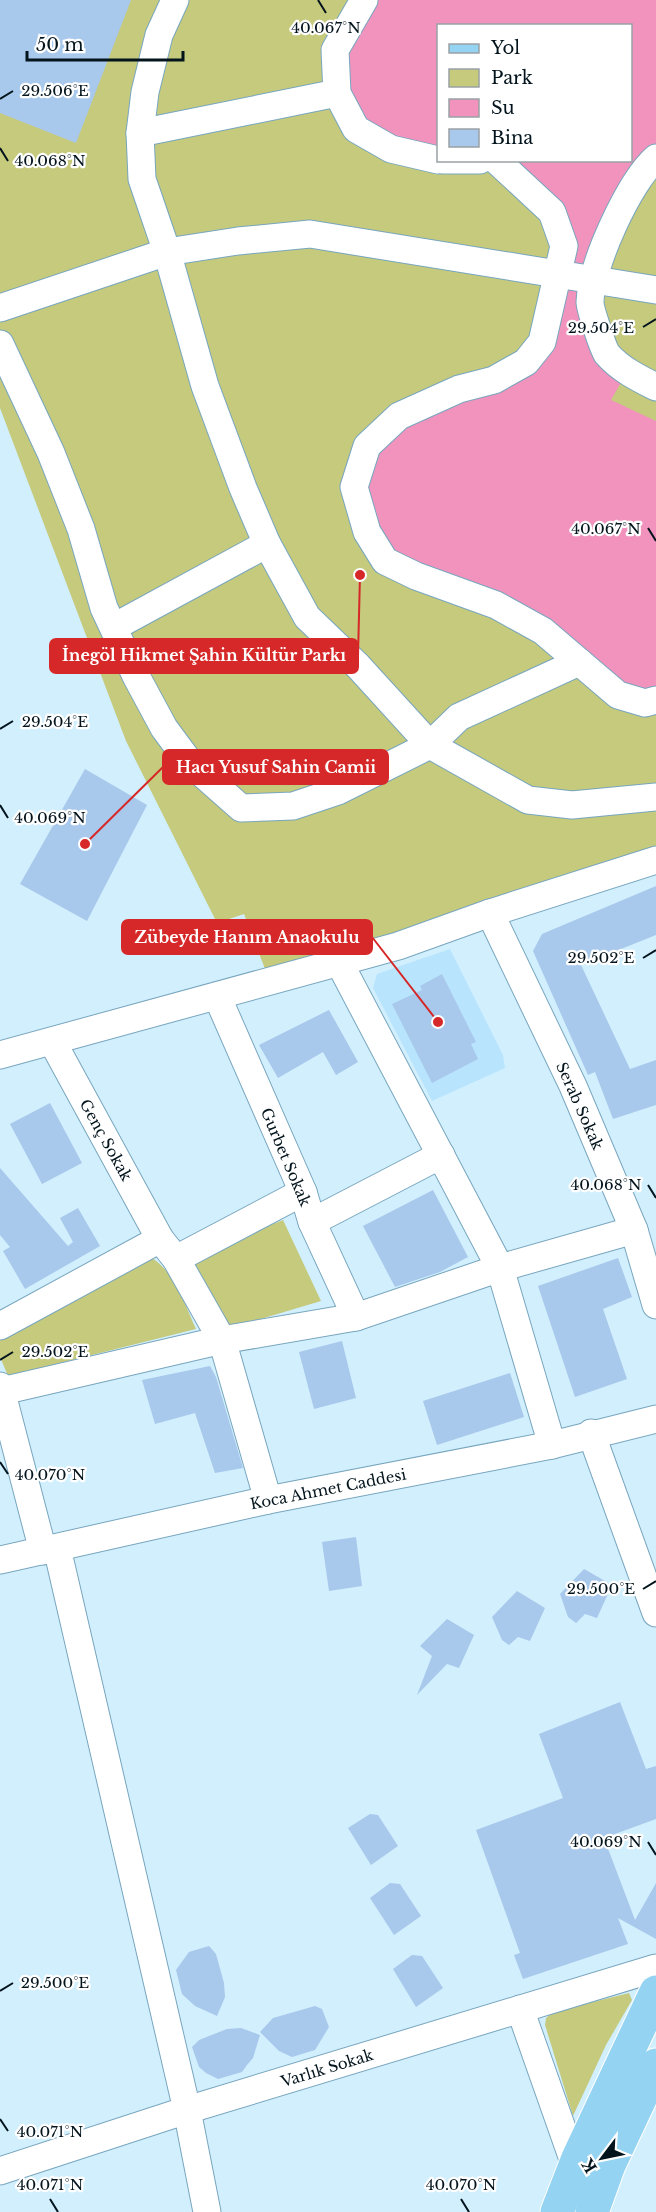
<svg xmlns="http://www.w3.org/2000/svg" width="656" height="2212" font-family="'Libre Baskerville',serif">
	<rect width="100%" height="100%" fill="#d2effe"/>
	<path fill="#b8e5fd" d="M450,949L503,1055L505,1068L432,1101L373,988L377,974Z"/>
	<g fill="#c5ca7d" fill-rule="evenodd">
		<path d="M0,0H656V860L270,982L244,914L217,923L126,741L0,408ZM438,26H630V160H438Z"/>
		<path d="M283,1220L321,1301L231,1328L192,1265L194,1256Z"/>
		<path d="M150,1257C175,1271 184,1303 196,1329L8,1376L0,1357V1340L5,1335Z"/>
		<path d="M629,1993L632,2000L606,2045L573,2116L545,2025L546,2018L553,2012Z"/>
	</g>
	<path fill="#f193bd" d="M364,0H656V158L590,303L627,372L611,400L656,421V700L645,703L543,631L416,576L367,532V446L526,362L564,246L496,161L630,160V26H438V160L391,149L337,93Z"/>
	<g fill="#a8c8ec">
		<path d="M0,0H131L76,143L0,113Z"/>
		<path d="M85,769L147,805L87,921L20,884Z"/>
		<path d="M656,886V935L581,965L630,1069L656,1060V1105L613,1119L595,1072L588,1075L533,951L542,934Z"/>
		<path d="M442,974L476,1042L471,1044L478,1059L432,1083L392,1004L422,990L420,986Z"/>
		<path d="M329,1010L358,1062L336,1075L323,1052L278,1078L259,1045Z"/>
		<path d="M50,1103L82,1163L42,1184L10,1124Z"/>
		<path d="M0,1168L68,1246L73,1242L60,1218L78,1208L100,1246L25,1289L3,1251L10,1247L0,1235Z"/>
		<path d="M433,1190L468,1257L440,1272L395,1287L363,1226Z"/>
		<path d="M618,1258L632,1297L603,1309L627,1379L575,1397L538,1286Z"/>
		<path d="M342,1341L356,1398L314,1409L299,1352Z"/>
		<path d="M210,1366L216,1377L243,1468L215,1473L195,1413L155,1424L142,1380Z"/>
		<path d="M510,1373L524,1417L437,1445L423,1401Z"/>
		<path d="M356,1537L362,1586L329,1591L322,1542Z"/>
		<path d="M584,1569L612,1585L597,1618L585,1614L576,1623L568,1617L560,1594Z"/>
		<path d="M517,1591L545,1608L530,1641L518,1637L509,1645L502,1640L492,1617Z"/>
		<path d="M447,1619L474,1635L459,1668L447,1664L417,1695L432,1656L420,1646Z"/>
		<path d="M620,1702L646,1769L656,1766V1819L604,1838L635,1920L656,1883V1939L618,1918L628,1944L523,1979L514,1955L520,1953L476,1830L563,1798L539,1734Z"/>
		<path d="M370,1814L378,1815L398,1846L371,1865L348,1828Z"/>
		<path d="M390,1883L400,1884L421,1916L394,1935L370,1898Z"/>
		<path d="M209,1946L216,1954L224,1983L225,1997L217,2016L195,2006L182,1994L176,1970L189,1952Z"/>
		<path d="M412,1955L422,1956L443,1988L416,2007L393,1969Z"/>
		<path d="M315,2006L322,2009L329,2027L315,2050L292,2057L279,2051L260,2032L273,2018Z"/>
		<path d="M241,2028L260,2035L253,2058L247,2065L242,2072L218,2079L206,2073L199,2067L192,2047L199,2040L227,2029Z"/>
	</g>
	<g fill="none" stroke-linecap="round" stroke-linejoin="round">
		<g stroke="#78a6be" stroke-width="29">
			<g id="minor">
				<path d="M175,0L159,35L145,92L140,133L142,179L167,252L205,386L243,488L267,544L307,617L358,666L430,745L528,800L572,805L656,797"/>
				<path d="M364,0L335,50L337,93L356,129L391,149L438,160"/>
				<path d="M140,133L337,93"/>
				<path d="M656,158C629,182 591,265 590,302C590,309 603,348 607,354C620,369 638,378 656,387"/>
				<path d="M443,160H480"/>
				<path d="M496,160L552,212L564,246L542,342L526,362L494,380L459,389L399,416L367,446L354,487L367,532L385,561L416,576L496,605L543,631L618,695L645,703L656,700"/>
				<path d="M0,308L167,252L238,241L310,234L656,290"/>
				<path d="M0,344L51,453L81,529L104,608L136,676L164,728L190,763L241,808L293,806L338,791L430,745L459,717L579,662"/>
				<path d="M114,627L267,544"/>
				<path d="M490,913L573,1086L634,1230L656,1305"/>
				<path d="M339,962L500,1268L552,1445"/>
				<path d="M217,996L303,1192L312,1222L356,1317"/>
				<path d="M52,1041L160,1239L176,1259L222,1340L268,1500"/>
				<path d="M0,1055L398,946L490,913L656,860"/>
				<path d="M312,1222L441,1155"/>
				<path d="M176,1259L303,1192"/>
				<path d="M0,1326L160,1239"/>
				<path d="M0,1386L43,1551"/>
				<path d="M2,1391L222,1340L356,1317L500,1268L634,1230"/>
				<path d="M591,1433L656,1613"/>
				<path d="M57,1548L187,2110L207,2212"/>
				<path d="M0,1560L268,1500L552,1445L656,1419"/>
				<path d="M520,2009L575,2165"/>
				<path d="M0,2171L187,2110L656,1968"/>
			</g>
		</g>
		<g stroke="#fff" stroke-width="35">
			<g id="major">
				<path d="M557,2212L578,2158L656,1992"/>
				<path d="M592,2212L609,2165L656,2065"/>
			</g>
		</g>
		<use href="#minor" stroke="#fff" stroke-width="27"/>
		<use href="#major" stroke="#94d3f1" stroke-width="33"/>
	</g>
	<path fill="none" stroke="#03141d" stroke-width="2" d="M318,0L326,13M0,99L13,91M0,148L8,161M643,327L656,319M648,528L656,541M0,729L13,721M0,805L8,818M643,958L656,950M648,1185L656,1198M0,1360L13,1352M0,1462L8,1474M643,1589L656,1581M648,1842L656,1855M0,1991L13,1983M0,2119L8,2131M50,2199L58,2212M461,2199L469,2212"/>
	<g text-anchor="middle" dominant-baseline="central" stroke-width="4.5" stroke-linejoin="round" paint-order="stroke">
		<g font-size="15" fill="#03141d" stroke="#fff">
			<text transform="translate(580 1106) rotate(66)">Serab Sokak</text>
			<text transform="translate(106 1140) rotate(61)">Genç Sokak</text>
			<text transform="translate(286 1157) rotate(67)">Gurbet Sokak</text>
			<text transform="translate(328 1489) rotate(-11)">Koca Ahmet Caddesi</text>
			<text transform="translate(327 2068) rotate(-17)">Varlık Sokak</text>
		</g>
	</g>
	<g font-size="15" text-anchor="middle" fill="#03141d" stroke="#fff" stroke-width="4.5" stroke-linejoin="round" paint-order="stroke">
		<text x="326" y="33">40.067°N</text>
		<text x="55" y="96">29.506°E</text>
		<text x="50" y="166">40.068°N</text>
		<text x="601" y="333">29.504°E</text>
		<text x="606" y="534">40.067°N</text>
		<text x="55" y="727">29.504°E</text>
		<text x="50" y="823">40.069°N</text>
		<text x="601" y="963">29.502°E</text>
		<text x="606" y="1190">40.068°N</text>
		<text x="55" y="1357">29.502°E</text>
		<text x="50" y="1480">40.070°N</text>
		<text x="601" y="1594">29.500°E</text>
		<text x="606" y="1847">40.069°N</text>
		<text x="55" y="1988">29.500°E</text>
		<text x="50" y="2137">40.071°N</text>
		<text x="50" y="2190">40.071°N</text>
		<text x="461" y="2190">40.070°N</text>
	</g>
	<path fill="none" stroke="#d62828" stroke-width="2" d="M360 575L358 656M85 844L163 767M438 1022L372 937"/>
	<g fill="#d62828" stroke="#fff" stroke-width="2">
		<circle cx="360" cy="575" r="6"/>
		<circle cx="85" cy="844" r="6"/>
		<circle cx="438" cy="1022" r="6"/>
	</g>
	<g fill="#d62828" stroke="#d62828" stroke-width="2">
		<rect x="50" y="639" width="308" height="34" rx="6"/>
		<rect x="163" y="750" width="225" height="34" rx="6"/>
		<rect x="122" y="920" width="250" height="34" rx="6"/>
	</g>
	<g font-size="16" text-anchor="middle" font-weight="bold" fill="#fff">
		<text x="204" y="661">İnegöl Hikmet Şahin Kültür Parkı</text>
		<text x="276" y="773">Hacı Yusuf Sahin Camii</text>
		<text x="247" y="943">Zübeyde Hanım Anaokulu</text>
	</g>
	<rect x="437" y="24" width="195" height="138" fill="#ffffff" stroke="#9aa1a5" stroke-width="1.5"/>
	<rect x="449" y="44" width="30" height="9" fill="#94d3f1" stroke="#9aa1a5" stroke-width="1.5"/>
	<text x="491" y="54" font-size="18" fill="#03141d">Yol</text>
	<rect x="449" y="69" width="30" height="18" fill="#c5ca7d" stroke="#9aa1a5" stroke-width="1.5"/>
	<text x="491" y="84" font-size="18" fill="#03141d">Park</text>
	<rect x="449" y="99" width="30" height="18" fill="#f193bd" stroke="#9aa1a5" stroke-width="1.5"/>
	<text x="491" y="114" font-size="18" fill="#03141d">Su</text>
	<rect x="449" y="129" width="30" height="18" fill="#a8c8ec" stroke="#9aa1a5" stroke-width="1.5"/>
	<text x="491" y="144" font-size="18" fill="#03141d">Bina</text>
	<g transform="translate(602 2158) rotate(238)" stroke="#ffffff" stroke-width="4.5" paint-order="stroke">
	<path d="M0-4.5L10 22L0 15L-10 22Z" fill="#03141d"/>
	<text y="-9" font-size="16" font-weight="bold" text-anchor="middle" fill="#03141d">K</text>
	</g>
	<path d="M27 51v9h156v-9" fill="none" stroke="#03141d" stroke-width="3"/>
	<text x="36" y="51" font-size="18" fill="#03141d" stroke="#ffffff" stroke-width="4.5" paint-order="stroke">50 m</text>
</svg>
